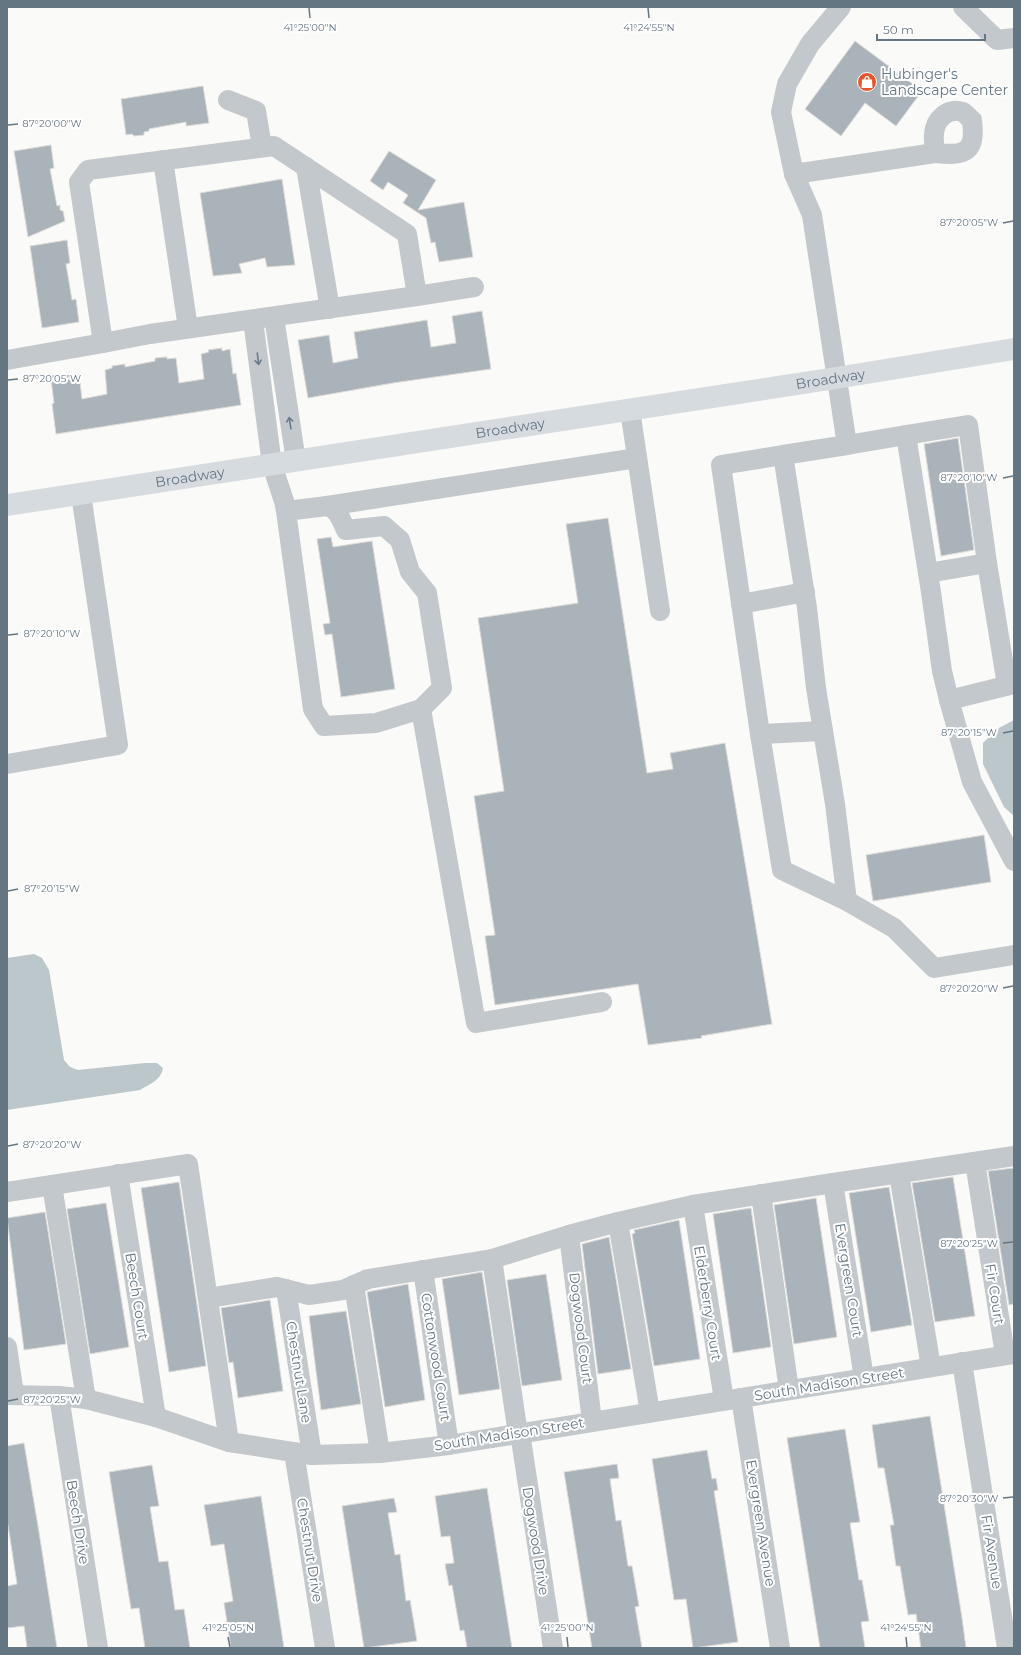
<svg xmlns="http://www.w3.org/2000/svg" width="1021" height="1655" font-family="Montserrat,sans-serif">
	<rect width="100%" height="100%" fill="#fafaf8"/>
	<g fill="#bbc7cb">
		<path d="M1014,720V816L1004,807L983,764V743L997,729Z"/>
		<path d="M34,954L42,958L49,970L64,1060L70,1067L78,1070L145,1063H157L163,1068C161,1080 150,1084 140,1090L7,1110V958Z"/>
	</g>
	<g fill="#aab3b9" stroke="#dcdcda">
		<path d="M855,41L922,91L896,126L865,103L841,136L805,109Z"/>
		<path d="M203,86L209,123L186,126V122L149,129V131L144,132V135L134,136L132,134L126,135L121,99Z"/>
		<path d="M51,145L54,168L50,169L57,206L60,205V210L63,211L65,221L28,237L14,151Z"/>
		<path d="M389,151L436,180L418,210L464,202L473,257L439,262L435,242L431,243L426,218L403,203L408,195L388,182L383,190L370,181Z"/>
		<path d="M282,179L295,265L267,267L265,258L239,264L242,273L213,276L200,193Z"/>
		<path d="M67,240L70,263L66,264L72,300L76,299L79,322L42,328L30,246Z"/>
		<path d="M482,311L491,369L393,383L308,398L298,340L329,335L333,363L358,358L354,332L427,320L431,347L456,343L452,316Z"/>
		<path d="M222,348V351L230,349L233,374L236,373L241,405L56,434L52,404L54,403L51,379L59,377L58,374L70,373L71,375L79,374L82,399L107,394L105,370L112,368V366L125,364V367L155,361V358L167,357V359L176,358L179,383L204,379L201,354L209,352L208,350Z"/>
		<path d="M958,438L974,550L941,556L924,444Z"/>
		<path d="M608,518L647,773L673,769L670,753L725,743L772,1024L701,1036L702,1038L648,1045L638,984L495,1005L485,936L495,935L474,796L504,791L478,618L578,603L566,524Z"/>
		<path d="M331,537L333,547L372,541L395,689L341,697L332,634L325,635L323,624L330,623L317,539Z"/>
		<path d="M984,835L991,882L873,901L866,855Z"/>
		<path d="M1014,1168V1304L1009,1305L988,1171Z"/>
		<path d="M953,1177L975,1316L935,1322L912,1183Z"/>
		<path d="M179,1182L206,1366L169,1372L141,1188Z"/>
		<path d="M889,1187L912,1325L871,1332L849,1193Z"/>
		<path d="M816,1198L837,1337L794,1344L774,1205Z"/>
		<path d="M106,1203L129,1347L90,1354L67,1209Z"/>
		<path d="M751,1208L771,1347L733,1353L713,1214Z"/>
		<path d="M45,1212L66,1344L24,1350L7,1218Z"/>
		<path d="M679,1220L700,1359L654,1366L632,1234L635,1233L634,1230Z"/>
		<path d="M609,1237L631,1369L598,1374L582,1244Z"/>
		<path d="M482,1272L500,1389L459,1395L442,1279Z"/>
		<path d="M546,1274L562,1380L522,1386L507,1280Z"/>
		<path d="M408,1284L425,1400L385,1407L367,1292Z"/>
		<path d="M270,1300L283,1391L238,1398L233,1362L229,1363L221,1308Z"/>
		<path d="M346,1311L361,1404L321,1410L309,1316Z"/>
		<path d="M930,1416L962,1618L966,1648H921L916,1614L908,1615L900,1566H896L890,1525H894L884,1468H878L872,1425Z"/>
		<path d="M845,1429L860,1522L850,1523L859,1580H862L869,1621L861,1622L865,1648H820L787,1438Z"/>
		<path d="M24,1443L39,1532L57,1648H27L24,1626L7,1628V1586L17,1584L8,1525H7V1446Z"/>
		<path d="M707,1450L712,1479L716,1478L718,1490L714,1491L738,1642L693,1648L686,1599L674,1600L652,1459Z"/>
		<path d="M617,1464L619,1478L610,1479L616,1521L621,1520L628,1566H632L639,1606L635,1607L642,1648H592L564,1472Z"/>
		<path d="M152,1465L159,1506L150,1507L159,1562L168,1561L175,1610L184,1609L190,1648H145L139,1608L131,1609L109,1472Z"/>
		<path d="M487,1488L501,1578L512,1648H467L464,1630L460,1631L452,1585L449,1586L445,1564L454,1563L450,1536L441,1537L435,1496Z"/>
		<path d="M261,1496L284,1648H231L224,1603L233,1601L224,1544L211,1546L204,1505Z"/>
		<path d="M394,1498L397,1512L388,1513L395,1555L400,1554L406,1601L410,1600L417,1641L364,1648L342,1506Z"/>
	</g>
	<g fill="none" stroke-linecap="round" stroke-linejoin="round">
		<g stroke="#c3c8cc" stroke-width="20">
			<path d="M841,7L810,44L787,84L781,112L794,174L812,215L847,445L783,455L807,608L816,688L835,804L847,901L894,928L934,968L1014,955"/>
			<path d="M963,7L997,40L1014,38"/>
			<path d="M228,100L256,111L262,147"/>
			<path d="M274,146L407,234L417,296L150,334L103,343L79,182L88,170Z"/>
			<path d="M163,160L188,328"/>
			<path d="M306,167L330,309"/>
			<path d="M794,174L935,153C965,156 976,153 972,120C969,118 966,114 963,112C948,107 935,119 934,134C933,140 935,147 935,153"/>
			<path d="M417,296L474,287"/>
			<path d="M274,317L296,461"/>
			<path d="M253,320L272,465L284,501L286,511L313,709L324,726L376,723L421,709L442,688L427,593L410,572L400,540L384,526L346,530C341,520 339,510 327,506L286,511"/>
			<path d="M7,360L103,343"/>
			<path d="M630,410L660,611"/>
			<path d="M906,435L968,425L987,563L928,573"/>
			<path d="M847,445L906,435L931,592L942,671L949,700L972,782L1014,861"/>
			<path d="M783,455L721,465L760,734L782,870L847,901"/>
			<path d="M327,506L637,458"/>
			<path d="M987,563L1007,685"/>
			<path d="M741,604L805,592"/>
			<path d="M949,700L1014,684"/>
			<path d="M421,709L476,1023L602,1002"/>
			<path d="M760,734L823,731"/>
			<path d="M7,764L118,745L81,494"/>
			<path d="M975,1162L1005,1355"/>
			<path d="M118,1174L156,1417"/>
			<path d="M899,1174L931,1367"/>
			<path d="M833,1183L864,1378"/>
			<path d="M52,1185L86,1399"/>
			<path d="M7,1192L188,1164L229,1442"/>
			<path d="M761,1194L789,1390"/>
			<path d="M693,1205L724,1400"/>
			<path d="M618,1222L650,1412"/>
			<path d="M569,1235L592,1421"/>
			<path d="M492,1259L518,1434"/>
			<path d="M423,1270L449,1445"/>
			<path d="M354,1285L380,1453"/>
			<path d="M286,1289L312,1455"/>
			<path d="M208,1298L277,1287L309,1295L343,1290L368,1279L492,1259L569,1235L618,1222L693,1205L833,1183L1014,1156"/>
			<path d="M7,1347L14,1394"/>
			<path d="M962,1362L1007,1648"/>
			<path d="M7,1395L59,1396L86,1399L156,1417L229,1442L312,1455L380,1453L449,1445L1014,1354"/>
			<path d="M59,1396L98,1648"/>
			<path d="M741,1398L780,1648"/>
			<path d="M520,1433L553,1648"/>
			<path d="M294,1452L325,1648"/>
		</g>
		<path stroke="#d6dbdf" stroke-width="22" id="s1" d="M7,505L836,378L1014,349"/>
	</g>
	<defs><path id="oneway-shaft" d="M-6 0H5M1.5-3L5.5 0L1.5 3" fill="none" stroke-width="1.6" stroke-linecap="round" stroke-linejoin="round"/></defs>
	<g stroke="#6a7a87">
		<use href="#oneway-shaft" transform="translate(258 359) rotate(83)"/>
		<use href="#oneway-shaft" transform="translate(290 423) rotate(-99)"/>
	</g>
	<path fill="none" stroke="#657683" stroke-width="1.5" d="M309,8L310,18M648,8L649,18M8,125L18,124M1003,223L1013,221M8,380L18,379M1003,478L1013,476M8,635L18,634M1003,733L1013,731M8,891L18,889M1003,988L1013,986M8,1146L18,1144M1003,1243L1013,1242M8,1401L18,1399M1003,1498L1013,1497M228,1637L230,1647M567,1637L568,1647M906,1637L907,1647"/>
	<defs>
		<g id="shop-disc" transform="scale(1)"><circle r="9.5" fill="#e4572e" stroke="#fff"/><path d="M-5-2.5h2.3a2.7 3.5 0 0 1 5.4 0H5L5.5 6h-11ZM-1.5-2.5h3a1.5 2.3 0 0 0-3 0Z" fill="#fff"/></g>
	</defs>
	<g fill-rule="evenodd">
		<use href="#shop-disc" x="867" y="82"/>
	</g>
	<g text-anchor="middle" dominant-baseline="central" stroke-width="4" stroke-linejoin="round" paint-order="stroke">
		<g font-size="14" fill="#657683" stroke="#fff" text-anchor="start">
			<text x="881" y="74">Hubinger's<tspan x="881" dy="16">Landscape Center</tspan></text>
		</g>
		<g font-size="14" fill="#657683" stroke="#fff">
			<text stroke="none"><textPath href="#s1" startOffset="833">Broadway</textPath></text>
			<text stroke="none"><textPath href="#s1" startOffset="509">Broadway</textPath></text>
			<text stroke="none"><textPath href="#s1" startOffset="185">Broadway</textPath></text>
			<text transform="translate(849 1280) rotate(81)">Evergreen Court</text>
			<text transform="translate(995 1294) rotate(81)">Fir Court</text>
			<text transform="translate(137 1296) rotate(81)">Beech Court</text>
			<text transform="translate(708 1303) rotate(81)">Elderberry Court</text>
			<text transform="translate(581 1328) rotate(83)">Dogwood Court</text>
			<text transform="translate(436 1357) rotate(81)">Cottonwood Court</text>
			<text transform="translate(299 1372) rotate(81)">Chestnut Lane</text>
			<text transform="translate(829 1384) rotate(-9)">South Madison Street</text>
			<text transform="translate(509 1434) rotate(-9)">South Madison Street</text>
			<text transform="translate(78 1522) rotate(81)">Beech Drive</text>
			<text transform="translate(761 1523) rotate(81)">Evergreen Avenue</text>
			<text transform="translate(536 1541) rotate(81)">Dogwood Drive</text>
			<text transform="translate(310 1550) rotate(81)">Chestnut Drive</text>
			<text transform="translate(992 1552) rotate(81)">Fir Avenue</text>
		</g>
	</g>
	<g font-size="10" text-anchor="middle" fill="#657683" stroke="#fff" stroke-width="4" stroke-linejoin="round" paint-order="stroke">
		<text x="310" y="31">41°25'00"N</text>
		<text x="649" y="31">41°24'55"N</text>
		<text x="52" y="127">87°20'00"W</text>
		<text x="969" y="226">87°20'05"W</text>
		<text x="52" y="382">87°20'05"W</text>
		<text x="969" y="481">87°20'10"W</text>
		<text x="52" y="637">87°20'10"W</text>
		<text x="969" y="736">87°20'15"W</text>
		<text x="52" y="892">87°20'15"W</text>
		<text x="969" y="992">87°20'20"W</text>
		<text x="52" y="1148">87°20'20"W</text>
		<text x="969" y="1247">87°20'25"W</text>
		<text x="52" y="1403">87°20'25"W</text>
		<text x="969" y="1502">87°20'30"W</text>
		<text x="228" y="1631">41°25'05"N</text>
		<text x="567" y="1631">41°25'00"N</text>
		<text x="906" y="1631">41°24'55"N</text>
	</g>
	<rect width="1021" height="1655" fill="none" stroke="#657683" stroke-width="16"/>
	<path d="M877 34v6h108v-6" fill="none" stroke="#657683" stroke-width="2"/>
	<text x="883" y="34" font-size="12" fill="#657683" stroke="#ffffff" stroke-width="3" paint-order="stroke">50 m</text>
</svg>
